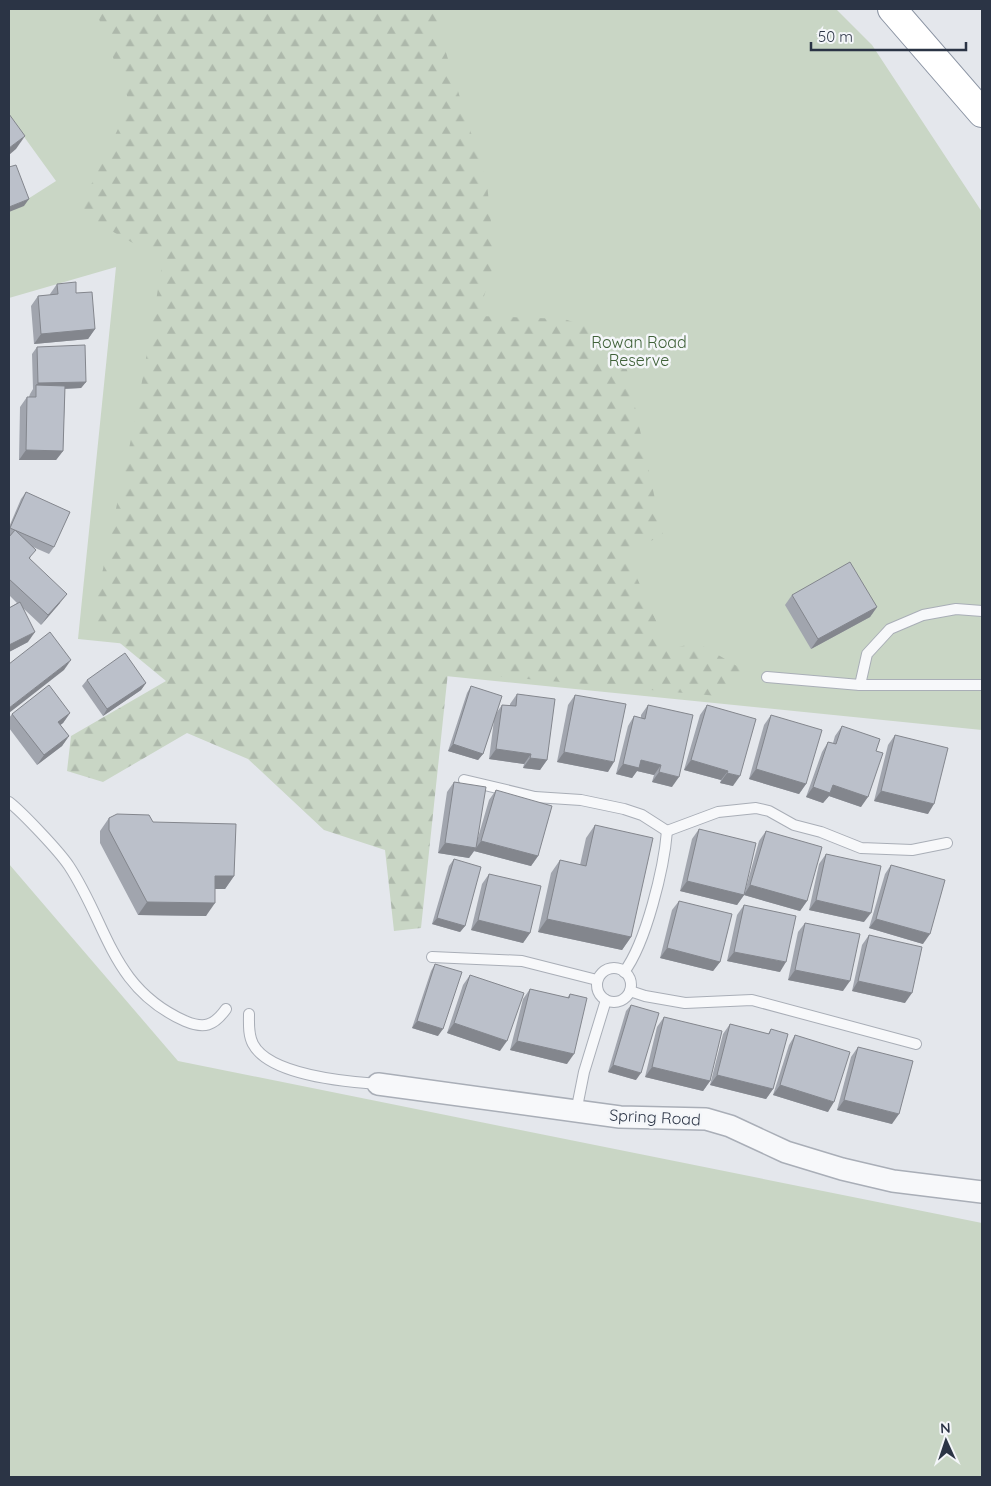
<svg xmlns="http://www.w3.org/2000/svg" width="991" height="1486" font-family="Quicksand,sans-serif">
	<defs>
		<pattern id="forest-firs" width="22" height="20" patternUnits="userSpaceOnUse" patternTransform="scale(1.25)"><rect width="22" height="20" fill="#c9d6c5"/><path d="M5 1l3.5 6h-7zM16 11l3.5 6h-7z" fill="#adb8ab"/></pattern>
	</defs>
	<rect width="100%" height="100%" fill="#e4e7ec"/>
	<g fill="#c9d6c5">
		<path d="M9,9H836L872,45L982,212V730L78,639L116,267L9,298V211L56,181L9,116Z"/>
		<path d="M9,864L178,1061L982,1223V1477H9Z"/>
	</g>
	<path fill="url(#forest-firs)" d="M104,9H453L438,27L487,184L495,260L478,316L564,319L603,332L627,370L663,536L625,551L669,650L696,642L749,673L718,696L448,672L421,928L394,931L385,850L324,830L248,759L187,733L103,782L67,771L71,736L166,681L92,620L136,416L163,260L78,212L130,104L99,19Z"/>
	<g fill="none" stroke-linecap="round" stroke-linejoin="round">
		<g stroke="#a9aeb7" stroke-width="12">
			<g id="lane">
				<path d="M767,677L860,685H982"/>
				<path d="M860,685L867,654L890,629L923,615L956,609L982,611"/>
				<path d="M464,780L535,797L581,800L624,809L642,815L667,831"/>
				<path d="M9,802C22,812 59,851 69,866C108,925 111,988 185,1021C204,1029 214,1026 226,1009"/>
				<path d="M667,831L718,812L756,808L769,811L794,825L821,832L861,848L912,850L947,843"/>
				<path d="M432,957L522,961L597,980"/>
				<circle cx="614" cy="985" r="17"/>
				<path d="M624,972C646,943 664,868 667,831"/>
				<path d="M630,991L645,996L685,1003L752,1000L916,1044"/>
				<path d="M249,1014C249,1023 248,1035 253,1044C269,1075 347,1082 378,1084"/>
				<path d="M576,1112L584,1072L606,1000"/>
			</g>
		</g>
		<g stroke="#a9aeb7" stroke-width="24">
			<path id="street" d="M378,1084L620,1117L706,1119L730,1126L786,1152L842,1169L893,1181L982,1192"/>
		</g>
		<g stroke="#8b94a3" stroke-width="30">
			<path id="highway" d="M892,9L982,113"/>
		</g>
		<use href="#lane" stroke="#f7f8fa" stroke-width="10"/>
		<use href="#street" stroke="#f7f8fa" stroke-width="21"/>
		<use href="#highway" stroke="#fff" stroke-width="28"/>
	</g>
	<g fill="#a1a5ae">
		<path d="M57,284L76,293L95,329L88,339L34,344L31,306L38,296L50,295V294Z"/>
		<path d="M37,347L86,382L81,388L65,389L63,451L56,460H19L20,407L27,397H29L30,394L33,389L32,354Z"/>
		<path d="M26,492L54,547L49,554L33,547L30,559L60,603L41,625L24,609L28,642L9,652V608L17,603L9,595V527L21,499Z"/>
		<path d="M792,595L877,607L870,617L811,649L785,605Z"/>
		<path d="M87,680L146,683L141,690L103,716L82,686Z"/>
		<path d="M471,686L497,712L502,705L510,706V704L517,694L547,760L540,770L523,768L524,764L489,759L494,720L483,754L478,760L448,751L467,693Z"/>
		<path d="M575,695L608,772L557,762L568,705Z"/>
		<path d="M648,705L672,787L652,782L654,775L637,771L632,778L616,774L628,726L634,716L641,718V715Z"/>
		<path d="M707,705L733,786L720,783L721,780L684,770L700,715Z"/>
		<path d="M70,713L63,723L60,725L69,736L62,746L37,765L9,728V718L12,714Z"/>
		<path d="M771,715L806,784L799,794L749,779L764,725Z"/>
		<path d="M842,726L876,751L861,807L829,796L823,803L806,797L822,752L828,742L833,743L835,736Z"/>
		<path d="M895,735L928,814L874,801L888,745Z"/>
		<path d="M454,782L477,841L489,800L496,790L538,856L531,866L474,851L475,850L469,858L438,853L447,792Z"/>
		<path d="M109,818L153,822L234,876L225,889H215L206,916L138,915L100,843V831Z"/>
		<path d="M595,825L631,937L622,950L538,932L551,873L560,860L580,865L586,838Z"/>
		<path d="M699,829L744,895L737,905L680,891L692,839Z"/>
		<path d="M766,831L807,901L800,911L744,895L759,841Z"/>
		<path d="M826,854L864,922L809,910L819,864Z"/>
		<path d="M454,859L465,926L460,932L432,924L449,866Z"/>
		<path d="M891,865L923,944L869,928L885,874Z"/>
		<path d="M489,874L530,933L523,943L471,930L482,884Z"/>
		<path d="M679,901L720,962L713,971L660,958L672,910Z"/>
		<path d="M744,905L780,972L727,961L737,915Z"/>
		<path d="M805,923L843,991L788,980L798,932Z"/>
		<path d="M869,935L905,1003L852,991L862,945Z"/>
		<path d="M435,964L438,1036L412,1028L431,971Z"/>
		<path d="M470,975L500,1051L447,1033L463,985Z"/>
		<path d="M530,989L567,998L570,994L567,1064L510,1050L523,999Z"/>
		<path d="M631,1005L636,1080L608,1072L626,1011Z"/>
		<path d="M664,1017L710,1081L703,1091L645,1077L657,1027Z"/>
		<path d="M730,1024L768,1034L771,1029L773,1089L766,1099L710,1085L723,1034Z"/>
		<path d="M795,1035L828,1112L773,1095L789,1045Z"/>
		<path d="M858,1047L892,1124L837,1110L851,1057Z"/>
	</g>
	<g fill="#83868d">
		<path d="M25,136L16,149L9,155V148Z"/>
		<path d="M29,199L24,206L9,212V207Z"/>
		<path d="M95,329L88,339L34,344L41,334Z"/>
		<path d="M86,382L81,388L36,390V385L38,383Z"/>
		<path d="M26,450L63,451L56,460H19Z"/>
		<path d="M67,594L60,603L41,625L48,615Z"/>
		<path d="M877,607L870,617L811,649L818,639Z"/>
		<path d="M35,632L28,642L9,652V645Z"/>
		<path d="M71,660L64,670L9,713V708Z"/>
		<path d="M146,683L141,690L103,716L107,709Z"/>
		<path d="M70,713L63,723L51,732L58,722Z"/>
		<path d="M69,736L62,746L37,765L44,755Z"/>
		<path d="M453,744L483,754L478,760L448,751Z"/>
		<path d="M496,749L531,754L524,764L489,759Z"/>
		<path d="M564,752L614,762L608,772L557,762Z"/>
		<path d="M530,758L547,760L540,770L523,768Z"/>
		<path d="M641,760L661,765L654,775L637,771L632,778L616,774L623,764Z"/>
		<path d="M691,760L728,771L721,780L684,770Z"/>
		<path d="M756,769L806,784L799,794L749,779Z"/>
		<path d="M659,772L679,777L672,787L652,782Z"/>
		<path d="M727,773L740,776L733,786L720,783Z"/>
		<path d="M833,785L868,797L861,807L829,796L823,803L806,797L813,787Z"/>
		<path d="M881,791L934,804L928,814L874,801Z"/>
		<path d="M481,841L538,856L531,866L474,851Z"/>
		<path d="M445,843L476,848L469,858L438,853Z"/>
		<path d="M215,876H234L225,889H206Z"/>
		<path d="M687,881L744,895L737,905L680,891Z"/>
		<path d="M750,885L807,901L800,911L744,895Z"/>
		<path d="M816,900L871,913L864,922L809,910Z"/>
		<path d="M147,902L215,903L206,916L138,915Z"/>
		<path d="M437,918L465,926L460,932L432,924Z"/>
		<path d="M547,919L631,937L622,950L538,932Z"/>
		<path d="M876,919L930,934L923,944L869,928Z"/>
		<path d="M478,920L530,933L523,943L471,930Z"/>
		<path d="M667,948L720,962L713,971L660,958Z"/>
		<path d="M734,952L786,962L780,972L727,961Z"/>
		<path d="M795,970L850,981L843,991L788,980Z"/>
		<path d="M858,981L912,993L905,1003L852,991Z"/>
		<path d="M417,1021L443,1029L438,1036L412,1028Z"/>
		<path d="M454,1023L507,1041L500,1051L447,1033Z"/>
		<path d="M517,1041L574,1054L567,1064L510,1050Z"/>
		<path d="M613,1065L641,1073L636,1080L608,1072Z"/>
		<path d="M652,1067L710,1081L703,1091L645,1077Z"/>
		<path d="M717,1075L773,1089L766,1099L710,1085Z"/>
		<path d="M780,1085L834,1102L828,1112L773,1095Z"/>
		<path d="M844,1100L899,1114L892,1124L837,1110Z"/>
	</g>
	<g fill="#bbc0ca" stroke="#83868d">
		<path d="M9,114L25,136L9,148Z"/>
		<path d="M16,165L29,199L9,207V167Z"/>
		<path d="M76,282V293L92,292L95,329L41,334L38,296L58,294L57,284Z"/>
		<path d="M85,345L86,382L38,383L37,347Z"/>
		<path d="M36,385L65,386L63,451L26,450L27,397H36Z"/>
		<path d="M26,492L70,512L54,547L10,528Z"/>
		<path d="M15,530L36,550L29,558L67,594L48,615L9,579V537Z"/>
		<path d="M850,562L877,607L818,639L792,595Z"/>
		<path d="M20,602L35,632L9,645V608Z"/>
		<path d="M50,632L71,660L9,708V664Z"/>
		<path d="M125,653L146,683L107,709L87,680Z"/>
		<path d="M49,685L70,713L58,722L69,736L44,755L12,714Z"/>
		<path d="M471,686L502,696L483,754L453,744Z"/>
		<path d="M517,694L555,699L547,760L530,758L531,754L496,749L502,705L516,706Z"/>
		<path d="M575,695L626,704L614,762L564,752Z"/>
		<path d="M648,705L693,715L679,777L659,772L661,765L641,760L639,768L623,764L634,716L645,719Z"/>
		<path d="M707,705L756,719L740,776L727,773L728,771L691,760Z"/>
		<path d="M771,715L822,730L806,784L756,769Z"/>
		<path d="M842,726L880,739L876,751L883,753L868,797L833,785L830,793L813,787L828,742L836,744Z"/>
		<path d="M895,735L948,748L934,804L881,791Z"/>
		<path d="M454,782L486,787L476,848L445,843Z"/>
		<path d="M496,790L552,806L538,856L481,841Z"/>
		<path d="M117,814L149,815L153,822L236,824L234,876H215V903L147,902L109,830V818Z"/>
		<path d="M595,825L653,838L631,937L547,919L560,860L586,866Z"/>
		<path d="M699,829L756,843L744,895L687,881Z"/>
		<path d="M766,831L822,847L807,901L750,885Z"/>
		<path d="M826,854L881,866L871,913L816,900Z"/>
		<path d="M454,859L481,867L465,926L437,918Z"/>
		<path d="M891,865L945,880L930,934L876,919Z"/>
		<path d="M489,874L541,886L530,933L478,920Z"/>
		<path d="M679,901L732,914L720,962L667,948Z"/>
		<path d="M744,905L796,916L786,962L734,952Z"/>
		<path d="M805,923L860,934L850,981L795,970Z"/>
		<path d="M869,935L922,947L912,993L858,981Z"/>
		<path d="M435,964L462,972L443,1029L417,1021Z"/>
		<path d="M470,975L524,993L507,1041L454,1023Z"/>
		<path d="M530,989L569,998L570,994L587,998L574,1054L517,1041Z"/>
		<path d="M631,1005L659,1013L641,1073L613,1065Z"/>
		<path d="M664,1017L722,1031L710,1081L652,1067Z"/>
		<path d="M730,1024L769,1034L771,1029L788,1034L773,1089L717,1075Z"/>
		<path d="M795,1035L850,1052L834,1102L780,1085Z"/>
		<path d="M858,1047L913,1061L899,1114L844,1100Z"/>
	</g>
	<g text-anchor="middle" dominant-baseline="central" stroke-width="5" stroke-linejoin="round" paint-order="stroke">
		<g font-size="16" fill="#3f6138" stroke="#f4f6f9">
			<text x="639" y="342">Rowan Road<tspan x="639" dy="18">Reserve</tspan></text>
		</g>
		<g font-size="16" fill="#2b3445" stroke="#f4f6f9">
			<text transform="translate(655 1117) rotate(3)">Spring Road</text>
		</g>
	</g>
	<rect width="991" height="1486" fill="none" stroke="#2b3445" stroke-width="20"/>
	<g transform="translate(946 1441) rotate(357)" stroke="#f4f6f9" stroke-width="4" paint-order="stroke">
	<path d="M0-4L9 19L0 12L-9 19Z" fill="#2b3445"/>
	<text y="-8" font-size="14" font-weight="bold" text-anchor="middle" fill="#2b3445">N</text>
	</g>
	<path d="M811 42v8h155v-8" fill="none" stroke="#2b3445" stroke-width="2.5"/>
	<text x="818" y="42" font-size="15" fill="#2b3445" stroke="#f4f6f9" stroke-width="4" paint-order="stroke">50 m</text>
</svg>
